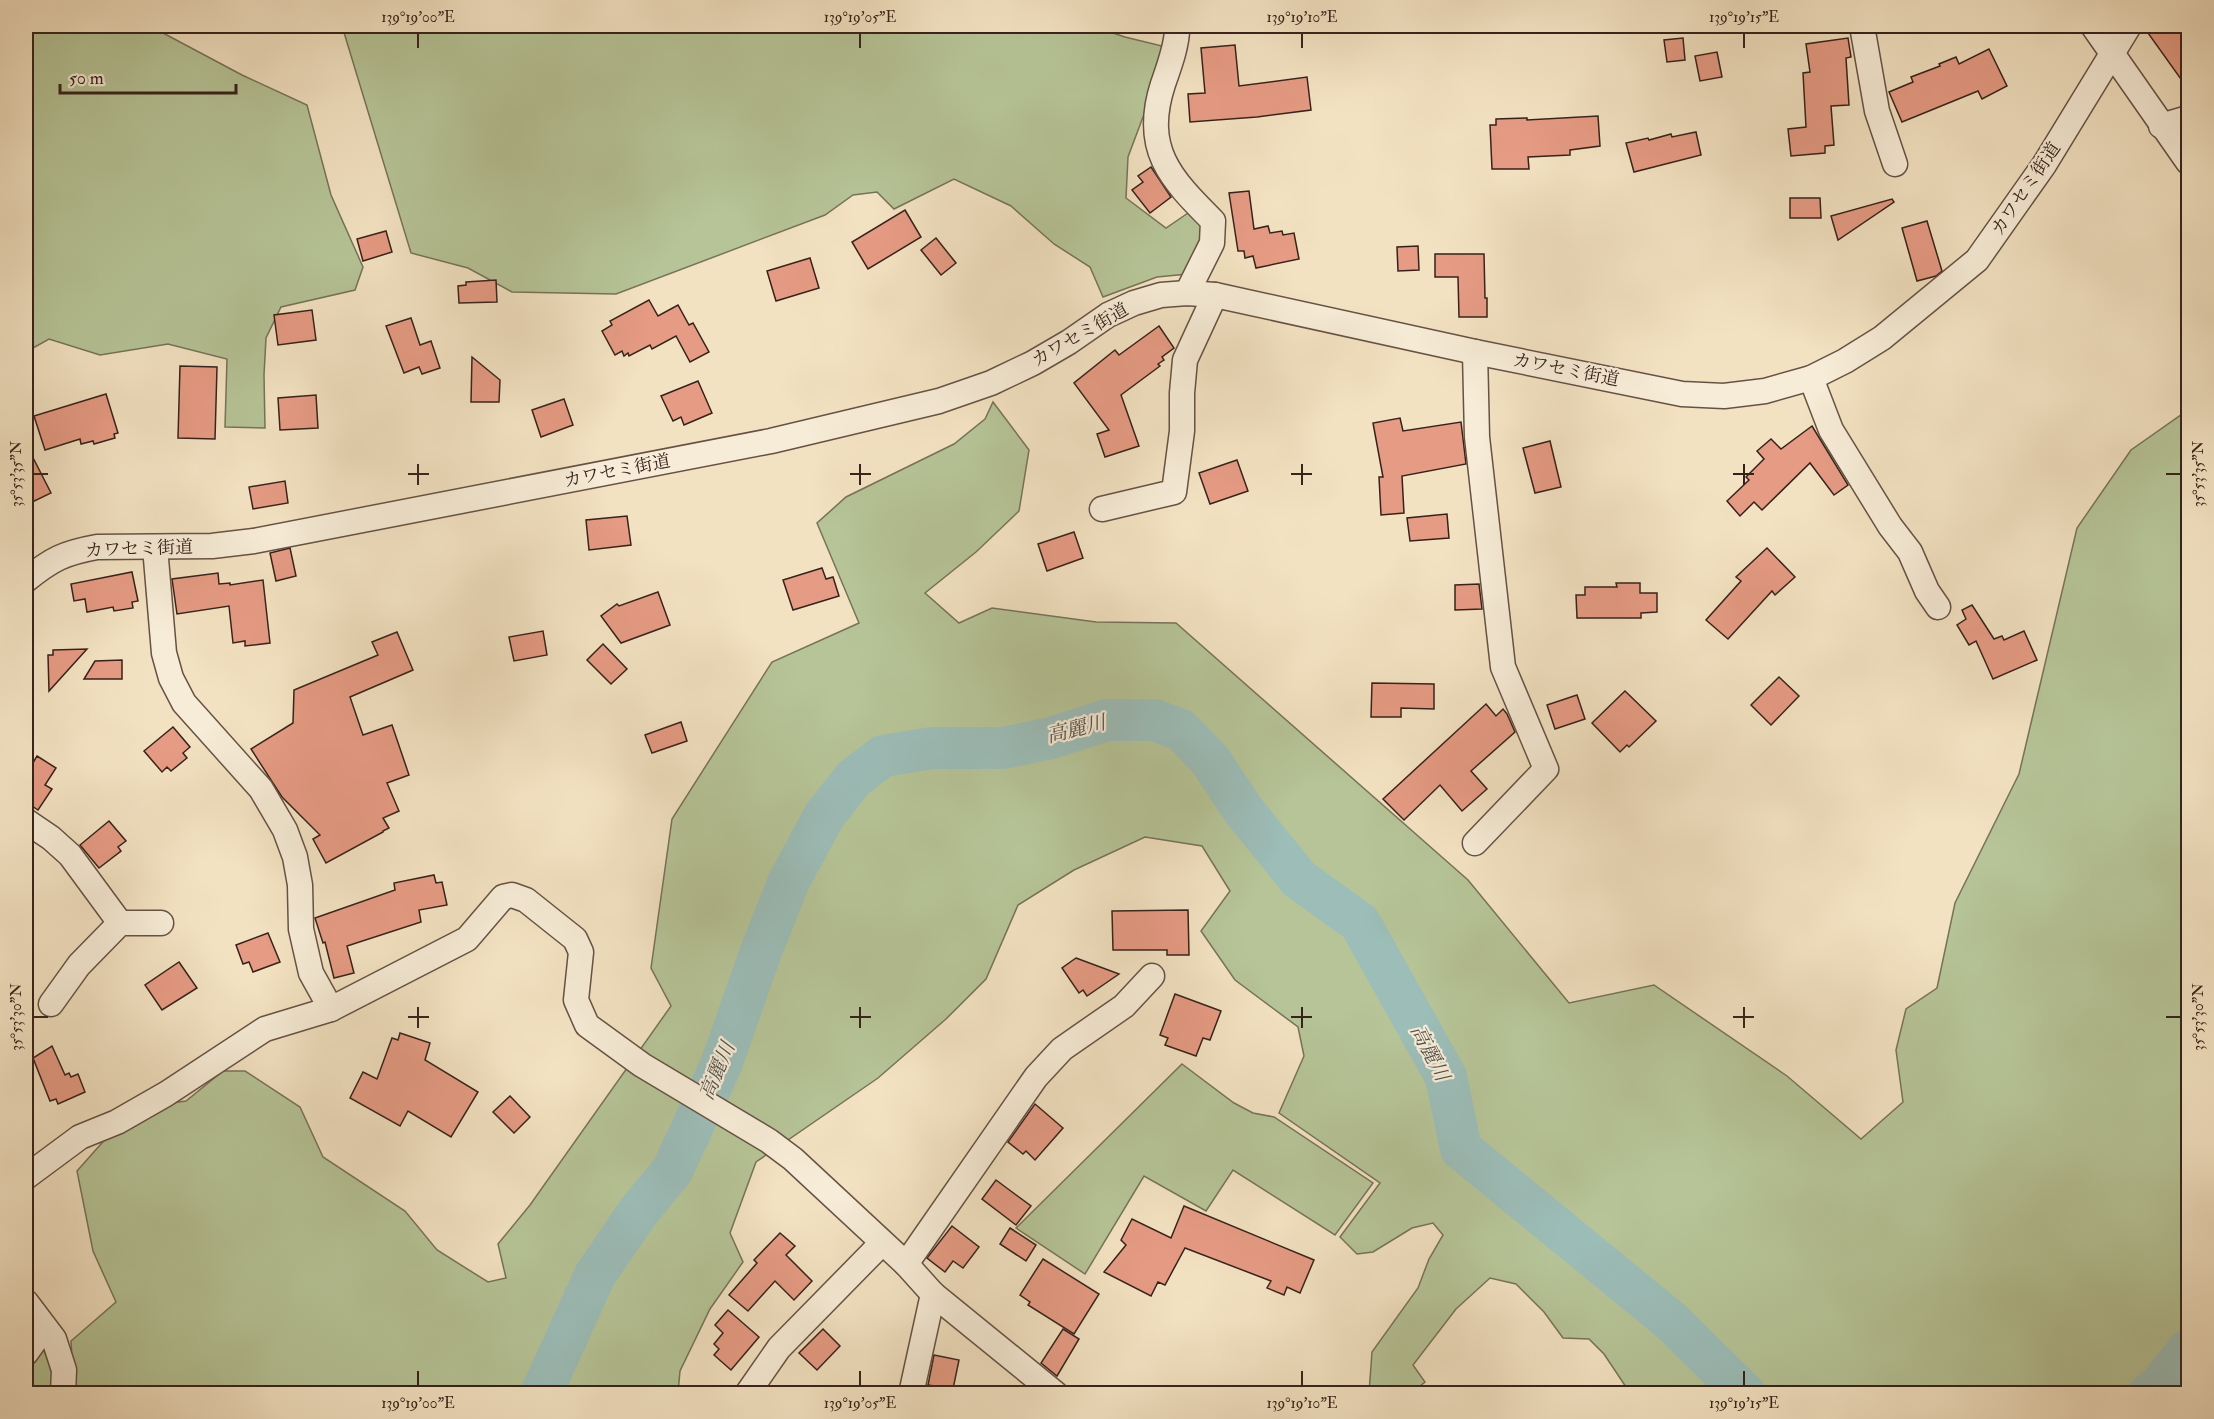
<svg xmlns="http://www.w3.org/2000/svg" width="2214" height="1419" font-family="'IM FELL Double Pica','Noto Serif JP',serif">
	<rect width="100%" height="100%" fill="#f3e2c2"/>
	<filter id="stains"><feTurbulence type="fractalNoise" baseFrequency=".00333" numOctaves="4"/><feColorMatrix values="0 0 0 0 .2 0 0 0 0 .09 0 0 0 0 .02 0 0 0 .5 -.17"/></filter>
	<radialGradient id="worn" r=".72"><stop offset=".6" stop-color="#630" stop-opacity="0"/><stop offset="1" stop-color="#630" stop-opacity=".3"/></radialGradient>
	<g fill="#b6c497" stroke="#767359" stroke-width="1.5">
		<path d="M26,26H150L242,75L307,105L331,195L363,267L355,290L281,307L266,338L264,375L265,428L225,427L227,359L168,344L100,355L49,339L26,352Z"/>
		<path d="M342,26H1020L1023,31L1054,26H1092L1125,37L1166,47L1146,109L1128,157L1126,198L1166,228L1188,213L1207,222L1188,274L1157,277L1103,297L1090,267L1054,244L1011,206L954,179L894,209L877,192L853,195L825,215L616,294L512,292L468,268L411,253Z"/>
		<path d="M993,402L1029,450L1019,511L976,552L925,593L959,623L992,608L1096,622L1176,623L1468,880L1569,1003L1654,985L1787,1076L1861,1139L1903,1102L1896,1050L1906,1009L1937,988L1955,903L2019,774L2077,528L2131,450L2188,410V1393H1630L1604,1354L1589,1339L1563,1338L1544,1312L1516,1284L1490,1278L1456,1309L1413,1365L1425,1382L1411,1393H1369L1372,1352L1418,1288L1429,1259L1443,1235L1433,1223L1412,1228L1373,1252L1357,1254L1340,1237L1380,1183L1279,1113L1304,1056L1298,1027L1235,980L1201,931L1230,891L1202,846L1145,837L1074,870L1018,905L986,979L946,1019L878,1078L756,1162L730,1233L743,1262L710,1309L680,1371L678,1393L270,1394L262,1388L257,1394L74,1393L71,1341L116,1302L93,1251L77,1171L133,1108L186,1101L223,1071H245L300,1107L323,1157L405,1211L437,1250L488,1282L506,1278L498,1244L530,1205L671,1006L651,968L672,819L772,662L859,623L817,523L846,497L954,444L985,419Z"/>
		<path d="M1182,1064L1234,1103L1253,1113L1274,1117L1373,1183L1335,1235L1233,1170L1206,1211L1144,1176L1085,1274L1016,1228Z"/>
		<path d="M43,1348L54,1376V1393H26V1368Z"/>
	</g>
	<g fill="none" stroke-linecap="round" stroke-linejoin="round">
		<g stroke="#9cbdb8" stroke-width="42">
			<path d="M541,1394L595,1275L638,1212L672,1171L721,1065L760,954L788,883L824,816L854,778L883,756L932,748H1003L1051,738L1107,720H1154L1181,730L1210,760L1244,811L1299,879L1360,923L1446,1077L1461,1149L1671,1321L1745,1394"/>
			<path d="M2149,1394L2158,1387L2188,1350"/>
		</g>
	</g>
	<g fill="#e69b84" stroke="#37221b" stroke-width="1.5">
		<path d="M2159,26H2179L2188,39V89L2148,33Z"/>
		<path d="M1683,38L1685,60L1667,62L1664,40Z"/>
		<path d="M1848,38L1851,57L1846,58L1849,105L1831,106L1834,145L1825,146V153L1791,156L1788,129L1806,127L1803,73L1810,72L1806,44Z"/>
		<path d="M1235,45L1239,86L1307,77L1311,110L1257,117L1190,122L1188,94L1205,93L1201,48Z"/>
		<path d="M1989,49L2007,86L1982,99L1978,91L1902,122L1889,92L1913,82L1911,77L1940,66L1939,64L1956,57L1959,64Z"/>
		<path d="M1717,52L1722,77L1700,81L1695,56Z"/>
		<path d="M1598,116L1600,146L1570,150V155L1528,157L1529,169H1492L1490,125H1496V119L1527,118V120Z"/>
		<path d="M1696,132L1701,155L1634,172L1626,143L1648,138L1649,140L1671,134L1672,137Z"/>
		<path d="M1151,167L1171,197L1150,213L1132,190L1143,182L1138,176Z"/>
		<path d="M1249,191L1254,229L1268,226L1270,233L1282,231L1283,235L1294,233L1299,259L1256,268L1253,256L1245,258L1244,251H1238L1229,193Z"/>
		<path d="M1790,198H1820L1821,218H1790Z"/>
		<path d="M1892,199L1894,202L1838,240L1831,216Z"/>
		<path d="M905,210L921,237L868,269L852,242Z"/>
		<path d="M1927,221L1942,271L1936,276L1917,281L1902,228Z"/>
		<path d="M386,231L392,252L363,261L357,239Z"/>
		<path d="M936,238L956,263L941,275L921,250Z"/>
		<path d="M1418,246L1419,270L1398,271L1397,247Z"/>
		<path d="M1435,254H1484L1485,298H1487V317H1459L1458,277H1435Z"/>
		<path d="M810,258L819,288L776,301L767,271Z"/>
		<path d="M496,280L497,302L459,303L458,286L466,285V282Z"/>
		<path d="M649,300L658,316L678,305L689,325L693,323L709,352L690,362L676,336L652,349L650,345L629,356L628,353L624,356L622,351L615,355L602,331L612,325L610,321Z"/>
		<path d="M312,310L316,340L278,345L274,315Z"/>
		<path d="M411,318L420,345L431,341L440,368L422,374L419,367L404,373L386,326Z"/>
		<path d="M1159,326L1174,348L1162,357L1164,360L1158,364L1160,366L1121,395L1139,446L1105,457L1097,434L1109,430L1074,383L1115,350L1119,355Z"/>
		<path d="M472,357L500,380L499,402H471Z"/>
		<path d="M180,366L217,367L215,439L178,438Z"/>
		<path d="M698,381L712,413L684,425L681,417L673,421L661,396Z"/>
		<path d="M106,394L118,433L114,434L115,438L94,444L93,441L81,444L80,439L45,450L34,416Z"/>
		<path d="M316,395L318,428L280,430L278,398Z"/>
		<path d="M564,399L573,425L541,437L532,410Z"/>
		<path d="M1400,418L1403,431L1461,422L1466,464L1402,476L1404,513L1381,515L1379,477H1383L1373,423Z"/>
		<path d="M1812,426L1848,485L1834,495L1810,463L1762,510L1754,502L1740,516L1727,501L1749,480L1746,477L1764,459L1757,451L1771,439L1781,449Z"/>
		<path d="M1550,441L1561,487L1535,493L1523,448Z"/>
		<path d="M26,444L51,493L26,505Z"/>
		<path d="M1237,460L1248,491L1210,504L1199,473Z"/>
		<path d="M285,481L288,503L253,509L249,487Z"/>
		<path d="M1447,514L1449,538L1410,541L1407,518Z"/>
		<path d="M627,516L631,545L589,550L586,520Z"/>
		<path d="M1074,532L1083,558L1047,571L1038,544Z"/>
		<path d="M290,548L296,576L276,581L270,553Z"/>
		<path d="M1767,548L1795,577L1775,595L1772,591L1728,639L1706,620L1741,581L1736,577Z"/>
		<path d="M822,568L826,579L833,577L839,596L793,610L783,580Z"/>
		<path d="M132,572L138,601L132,602L133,608L114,611L113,607L87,612L85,599L74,601L71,584Z"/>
		<path d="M218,573L219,584L230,583V585L263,580L270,643L245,646V641L233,643L229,606L177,614L172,579Z"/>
		<path d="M1616,583H1640V593H1657V612L1641,613V618H1577L1576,595H1585V587H1617Z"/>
		<path d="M1479,584L1482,609L1455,610V585Z"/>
		<path d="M658,592L670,625L621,643L601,616L617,604L619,606Z"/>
		<path d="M1972,605L1994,639L2002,636L2004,640L2024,631L2037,660L1993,679L1976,641L1969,645L1957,625L1966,619L1962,610Z"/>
		<path d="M543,631L547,655L514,661L509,637Z"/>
		<path d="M397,632L413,670L350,697L363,735L392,725L409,775L387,783L399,811L383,818L389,828L383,831V832L326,863L313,839L320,835L282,797L251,749L293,723L294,690L378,655L372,642Z"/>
		<path d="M603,644L627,669L611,684L587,660Z"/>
		<path d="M87,649L49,691L48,655H53V650Z"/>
		<path d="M122,660V679H84L95,661Z"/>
		<path d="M1779,677L1799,696L1771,725L1751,705Z"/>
		<path d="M1372,683L1434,684V709L1401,708V717H1371Z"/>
		<path d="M1625,691L1656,721L1629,747L1627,745L1620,752L1592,723Z"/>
		<path d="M1577,695L1585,719L1555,729L1547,705Z"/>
		<path d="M1486,704L1496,716L1503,709L1507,714L1515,732L1471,771L1487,789L1462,811L1440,785L1404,820L1383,799Z"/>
		<path d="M681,722L687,741L652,753L645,735Z"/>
		<path d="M173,727L190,747L183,753L187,758L171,771L167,767L162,772L144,751Z"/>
		<path d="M37,756L56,768L45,785L52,789L38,810L32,806L31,808L26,807V772L27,773Z"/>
		<path d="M109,821L126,841L118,847L121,851L99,868L80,845Z"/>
		<path d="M434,875L436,883L442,882L447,905L419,910L421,922L347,946L354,973L334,978L325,942L323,943L315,918L395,890L394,883Z"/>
		<path d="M1188,910L1189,955H1167V950H1113L1112,911Z"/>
		<path d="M268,933L280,962L253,972L249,962L243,964L236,945Z"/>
		<path d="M1076,958L1119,974L1087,996L1083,990L1079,993L1062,968Z"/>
		<path d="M179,962L197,988L162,1010L145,985Z"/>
		<path d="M1175,994L1221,1011L1210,1040L1203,1038L1196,1056L1165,1045L1168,1038L1160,1035Z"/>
		<path d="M400,1033L430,1043L425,1060L478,1092L451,1137L408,1111L400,1126L350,1098L363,1072L377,1079L392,1038L398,1040Z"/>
		<path d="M52,1046L65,1075L69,1073L71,1077L78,1074L85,1092L58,1104L56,1099L50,1101L33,1058Z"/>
		<path d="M510,1096L530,1117L514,1133L493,1112Z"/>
		<path d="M1035,1104L1063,1128L1035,1160L1026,1151L1023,1154L1008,1142Z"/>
		<path d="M996,1180L1031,1206L1016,1225L982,1199Z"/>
		<path d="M1184,1206L1314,1260L1300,1293L1287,1287L1284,1295L1267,1288L1271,1281L1185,1248L1165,1285L1158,1282L1151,1296L1104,1272L1126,1245L1121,1240L1132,1219L1171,1238Z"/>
		<path d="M952,1226L979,1247L963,1268L953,1261L945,1272L927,1258Z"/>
		<path d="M1010,1228L1036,1245L1026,1261L1000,1244Z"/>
		<path d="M780,1233L795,1246L786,1255L812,1281L794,1300L775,1281L748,1311L729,1295L757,1263L754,1260Z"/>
		<path d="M1043,1259L1099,1294L1074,1334L1028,1305L1030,1302L1020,1295Z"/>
		<path d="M728,1310L759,1337L731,1370L714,1355L719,1349L714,1344L723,1333L715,1325Z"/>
		<path d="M823,1329L840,1346L817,1370L799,1353Z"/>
		<path d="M1063,1329L1079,1339L1057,1376L1041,1363Z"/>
		<path d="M934,1355L959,1360L953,1389L928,1385Z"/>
	</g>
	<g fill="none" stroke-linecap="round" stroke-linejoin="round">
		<g stroke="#665245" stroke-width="27">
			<g id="minor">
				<path d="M1177,26C1178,43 1169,67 1163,84C1142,149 1170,178 1213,221L1212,243L1187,293"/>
				<path d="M1862,26L1877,111L1895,164"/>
				<path d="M2093,26L2188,162"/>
				<path d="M2161,126L2188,118"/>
				<path d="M1475,352L1477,437L1503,667L1546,769L1475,843"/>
				<path d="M1811,378L1831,430L1890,526L1910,552L1927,591L1938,607"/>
				<path d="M1102,509L1174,492L1182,431V393L1185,360L1215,295"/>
				<path d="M155,547L164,653L171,678L184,703L261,789L285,830L295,857L300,885L301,929L311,973L331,1009"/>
				<path d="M26,580C52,559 64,553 97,547L212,546L254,541L771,441L939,401L991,383L1033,363L1069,342L1108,315L1134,303L1161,295L1187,293L1215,295L1475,352L1682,394L1724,396L1765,391L1811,378L1845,361L1882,338L1977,260L2044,165L2129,26"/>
				<path d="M26,821L51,838L70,855L120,923"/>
				<path d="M51,1004L79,965L120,923H161"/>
				<path d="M26,1177L80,1137L117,1122L166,1094L265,1029L331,1009L467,939L503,897L512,895L526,900L575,939L581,952L576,1000L587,1025L642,1065L769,1141L793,1159L906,1264L933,1294L1056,1394"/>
				<path d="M906,1264L1036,1077L1062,1049L1124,1006L1152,976"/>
				<path d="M26,1302L54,1339L64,1370L63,1394"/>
				<path d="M26,1353L44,1328"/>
				<path d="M747,1394L779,1348L882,1243"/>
				<path d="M911,1394L933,1294"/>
			</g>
		</g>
		<use href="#minor" stroke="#f7ecd7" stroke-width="24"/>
	</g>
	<path fill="none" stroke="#37221b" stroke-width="2" d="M418,33V48M860,33V48M1302,33V48M1744,33V48M418,464V485M860,464V485M1302,464V485M1744,464V485M33,474H48M408,474H429M850,474H871M1291,474H1312M1733,474H1754M2166,474H2181M418,1007V1028M860,1007V1028M1302,1007V1028M1744,1007V1028M33,1017H48M408,1017H429M850,1017H871M1291,1017H1312M1733,1017H1754M2166,1017H2181M418,1371V1386M860,1371V1386M1302,1371V1386M1744,1371V1386"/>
	<g text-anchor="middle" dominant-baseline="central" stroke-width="4.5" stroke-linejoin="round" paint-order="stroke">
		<g font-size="18" fill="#37221b" stroke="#f7ecd7">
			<text transform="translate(2026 189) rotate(-56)">カワセミ街道</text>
			<text transform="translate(1080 335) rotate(-30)">カワセミ街道</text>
			<text transform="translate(1566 370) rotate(11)">カワセミ街道</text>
			<text transform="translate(617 471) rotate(-11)">カワセミ街道</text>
			<text transform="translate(139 549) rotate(-2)">カワセミ街道</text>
		</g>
		<g font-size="20" font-style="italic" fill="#55504a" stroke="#f7ecd7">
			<text transform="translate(1076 729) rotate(-14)">高麗川</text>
			<text transform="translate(1430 1053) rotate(63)">高麗川</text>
			<text transform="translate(717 1071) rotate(-67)">高麗川</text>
		</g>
	</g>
	<rect width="2214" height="1419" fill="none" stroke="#f3e2c2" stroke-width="66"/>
	<path d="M60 84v9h176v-9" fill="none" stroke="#37221b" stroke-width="3"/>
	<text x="69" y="84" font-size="18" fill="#37221b" stroke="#f7ecd7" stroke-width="4.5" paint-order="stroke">50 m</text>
	<rect x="33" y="33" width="2148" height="1353" fill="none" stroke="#37221b" stroke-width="2"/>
	<g font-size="15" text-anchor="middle" fill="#37221b">
		<text x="418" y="22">139°19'00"E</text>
		<text x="860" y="22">139°19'05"E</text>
		<text x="1302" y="22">139°19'10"E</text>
		<text x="1744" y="22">139°19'15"E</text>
		<text transform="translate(16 474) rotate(-90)" y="5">35°53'35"N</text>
		<text transform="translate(2198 474) rotate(-90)" y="5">35°53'35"N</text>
		<text transform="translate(16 1017) rotate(-90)" y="5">35°53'30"N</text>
		<text transform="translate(2198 1017) rotate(-90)" y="5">35°53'30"N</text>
		<text x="418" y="1408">139°19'00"E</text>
		<text x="860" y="1408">139°19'05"E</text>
		<text x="1302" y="1408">139°19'10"E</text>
		<text x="1744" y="1408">139°19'15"E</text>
	</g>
	<rect width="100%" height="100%" filter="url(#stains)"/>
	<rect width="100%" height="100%" fill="url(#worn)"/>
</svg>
